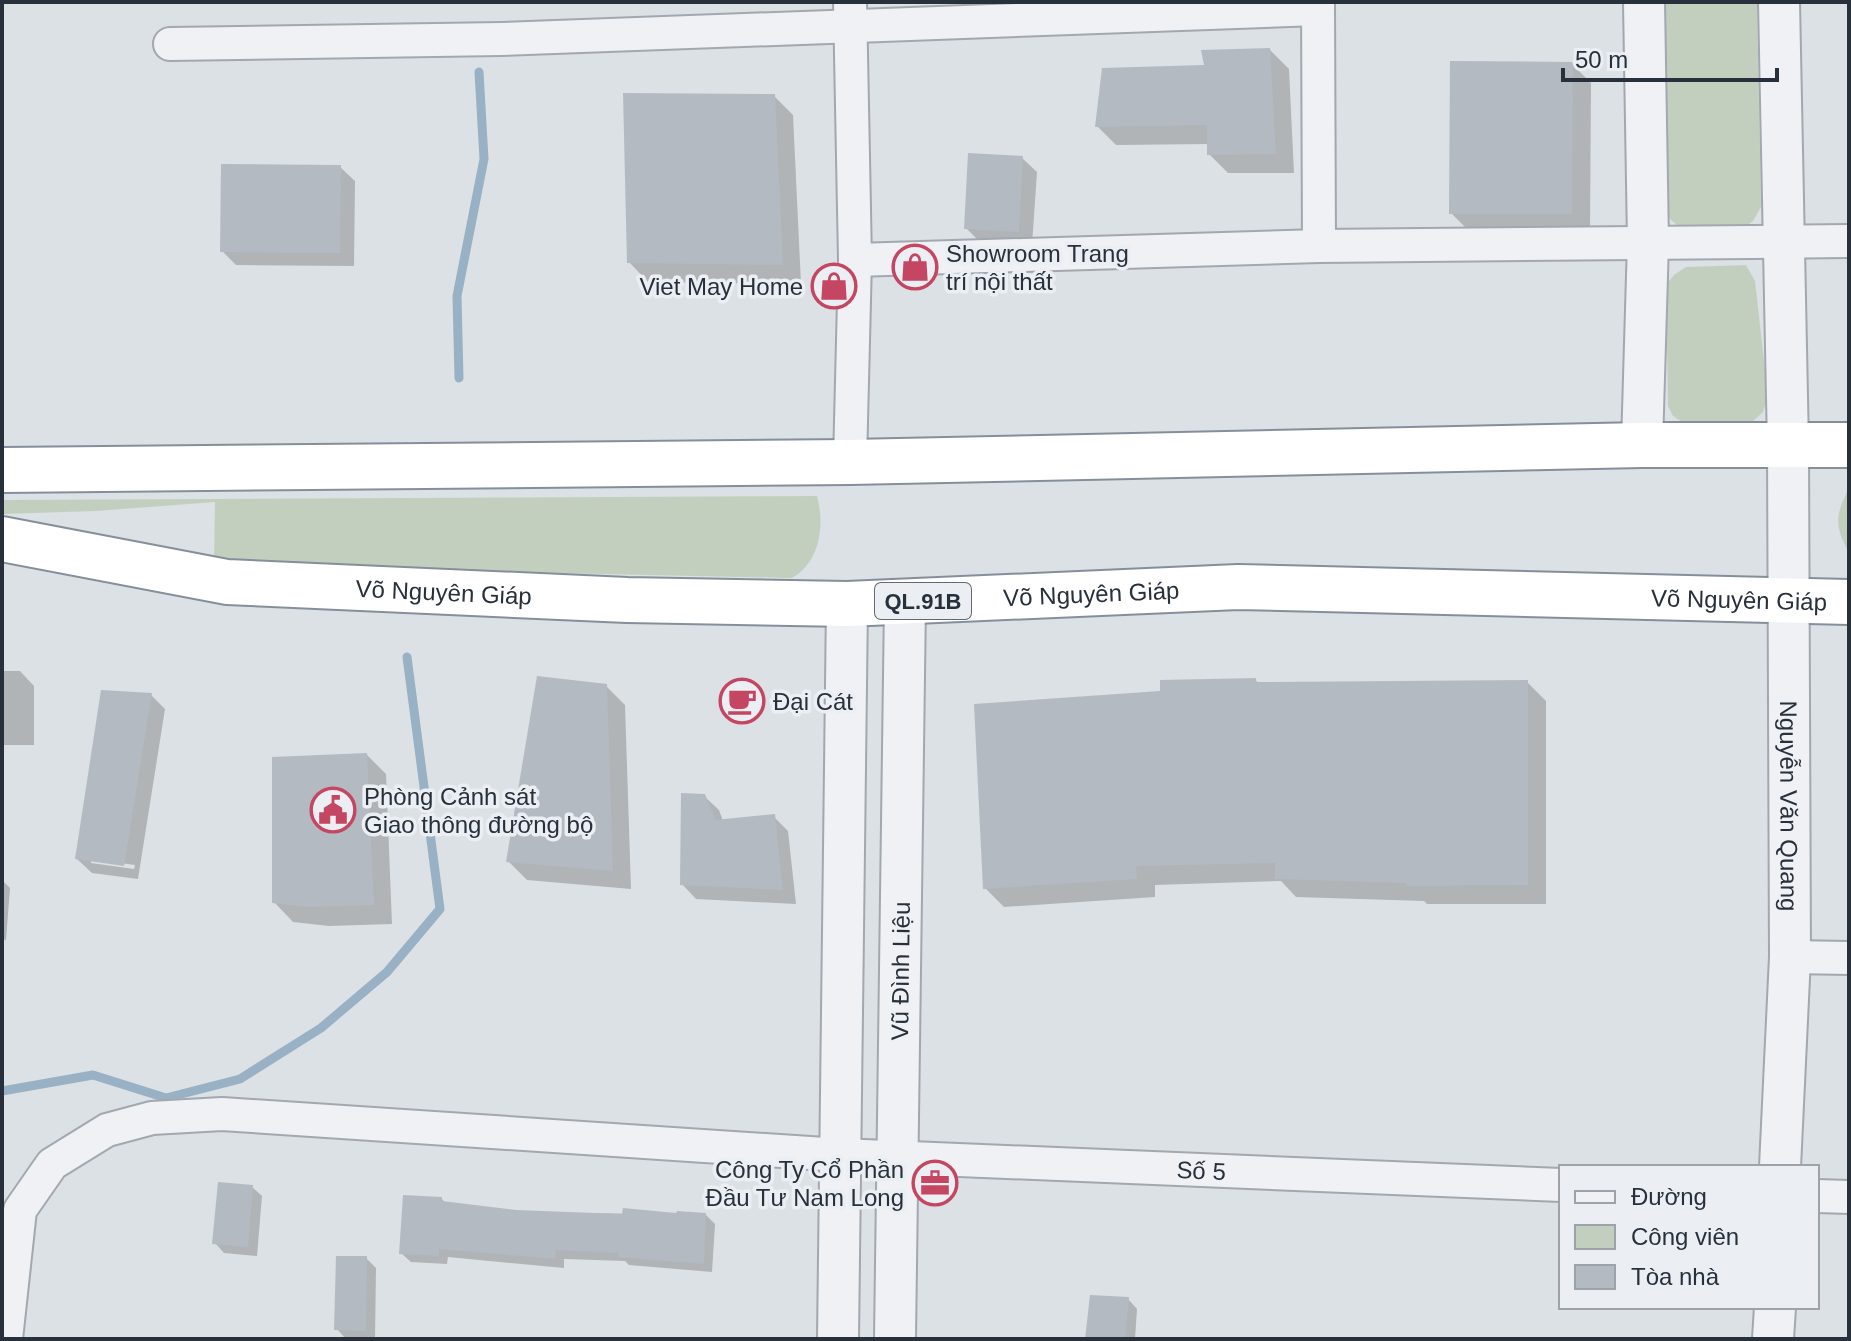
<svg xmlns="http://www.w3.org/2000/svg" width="1851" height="1341" font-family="Arial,sans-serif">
	<rect width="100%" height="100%" fill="#dce1e5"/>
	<g fill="#c3cfbe">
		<path d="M1660,2H1757L1761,207L1753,221L1739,231L1680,227L1671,220L1664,207Z"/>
		<path d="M1746,265L1755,281L1768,396L1763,412L1752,422H1682L1673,416L1668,406L1666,285L1674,275L1686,267Z"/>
		<path d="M1849,488V553C1834,525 1835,516 1849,488Z"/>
		<path d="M817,496C825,525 820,563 792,578L223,566L214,561L215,502L96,511L2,514V500Z"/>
	</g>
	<g fill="#0003" fill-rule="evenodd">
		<path d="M529,2H644L532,4Z"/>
		<path d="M1270,50L1289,69L1294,173H1228L1209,154V144L1116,145L1097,126L1206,67Z"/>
		<path d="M1572,64L1591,83L1590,232H1470L1451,213Z"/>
		<path d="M774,96L793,115L801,284L648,282L629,262Z"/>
		<path d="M1022,158L1037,172L1032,245L981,243L966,228Z"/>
		<path d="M340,167L355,181L354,266L236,265L222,251Z"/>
		<path d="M2,671H20L34,686V745H2Z"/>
		<path d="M1255,680L1260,684L1527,682L1546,701V904H1427L1424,901L1296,897L1281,881L1155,885V897L1004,907L985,888L1162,693Z"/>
		<path d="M606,686L625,705L631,889L527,880L508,861Z"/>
		<path d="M151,695L165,709L138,879L92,873L77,859ZM91,859L135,865L134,869L91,863Z"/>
		<path d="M367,755L386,774L392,924L329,926L293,922L274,902Z"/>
		<path d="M704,796L719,810L723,821L774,817L788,831L796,904L696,899L682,884Z"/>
		<path d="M2,880L10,888L6,940L2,939Z"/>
		<path d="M252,1187L262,1196L257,1256L224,1253L215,1243Z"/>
		<path d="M442,1199L446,1204L516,1212L706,1215L715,1224L712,1272L629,1265L625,1261L564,1259V1268L448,1257L447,1264L411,1262L401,1253Z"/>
		<path d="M366,1258L376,1268L375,1339H346L337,1329Z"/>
		<path d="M1128,1299L1137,1309L1135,1339H1087Z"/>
	</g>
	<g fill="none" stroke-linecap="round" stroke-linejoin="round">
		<g stroke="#99b1c4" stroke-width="9">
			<path d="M459,378L457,296L484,159L479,72"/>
			<path d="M2,1091L93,1075L166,1098L240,1079L321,1028L387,972L440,909L407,657"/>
		</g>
	</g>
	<g fill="#b4bac2">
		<path d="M1270,48L1276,154L1207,155V125L1095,127L1102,68L1204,65L1201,50Z"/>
		<path d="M1450,61L1573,62L1572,214H1449Z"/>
		<path d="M623,93L775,94L783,265L627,263Z"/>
		<path d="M968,153L1023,156L1019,232L964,229Z"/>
		<path d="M221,164L341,165L340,253L220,252Z"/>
		<path d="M537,676L607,684L613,871L506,862Z"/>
		<path d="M1256,678V682L1528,680V885L1406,886V883L1275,879V863L1136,866L1137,879L983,889L974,704L1160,691V680Z"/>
		<path d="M101,690L152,693L124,866L75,859Z"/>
		<path d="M367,753L374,905L309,907L272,903V757Z"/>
		<path d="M681,793L705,794L715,820L775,814L783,890L680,885Z"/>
		<path d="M218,1182L253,1185L248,1247L212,1244Z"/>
		<path d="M403,1195L442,1197V1201L516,1210L622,1214L623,1208L676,1213L677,1211L706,1213L704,1264L618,1257V1253L556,1250L555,1259L439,1249V1256L399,1254Z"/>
		<path d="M336,1256H367L366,1331L334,1330Z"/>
		<path d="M1090,1295L1129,1297L1125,1339H1085Z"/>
	</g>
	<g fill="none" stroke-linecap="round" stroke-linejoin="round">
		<g stroke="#a2a8af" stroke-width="36">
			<g id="minor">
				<path d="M850,2L855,260L850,462"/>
				<path d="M1318,2L1319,246"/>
				<path d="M170,44L501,39L1318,9"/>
				<path d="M855,260L1319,246L1849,241"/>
				<path d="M1790,957L1849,958"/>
				<path d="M1817,1196L1849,1197"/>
				<path id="s1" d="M6,1339L20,1210L52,1164L107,1130L152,1118L222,1114L840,1155L1561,1185"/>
			</g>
		</g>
		<g stroke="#a2a8af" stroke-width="44">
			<g id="tertiary">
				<path id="s2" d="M1779,2L1788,446L1790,957L1780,1167"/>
				<path d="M1642,445L1648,242L1644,2"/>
				<path d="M838,1339L847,604"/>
				<path id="s3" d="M895,1339L905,602"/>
				<path d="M1773,1339L1775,1307"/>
			</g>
		</g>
		<g stroke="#858f9b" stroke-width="48">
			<g id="trunk">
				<path d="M2,470L850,462L1642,445H1849"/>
				<path id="s4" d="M2,539L227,582L627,600L847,604L1238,587L1849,602"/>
			</g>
		</g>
		<use href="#minor" stroke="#eff1f4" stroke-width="32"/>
		<use href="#tertiary" stroke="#eff1f4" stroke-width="40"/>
		<use href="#trunk" stroke="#fff" stroke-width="44"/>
	</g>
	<defs>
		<g id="shop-ring" transform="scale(2.3)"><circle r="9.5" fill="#ebeff3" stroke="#c54662" stroke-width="1.5"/><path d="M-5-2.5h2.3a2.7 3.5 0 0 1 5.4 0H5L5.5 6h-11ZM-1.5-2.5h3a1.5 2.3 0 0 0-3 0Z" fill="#c54662"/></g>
		<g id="cafe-ring" transform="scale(2.3)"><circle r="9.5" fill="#ebeff3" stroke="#c54662" stroke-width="1.5"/><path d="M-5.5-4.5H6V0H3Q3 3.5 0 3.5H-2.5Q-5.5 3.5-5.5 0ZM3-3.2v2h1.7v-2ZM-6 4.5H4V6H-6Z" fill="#c54662"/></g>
		<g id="civic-ring" transform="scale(2.3)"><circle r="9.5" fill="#ebeff3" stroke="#c54662" stroke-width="1.5"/><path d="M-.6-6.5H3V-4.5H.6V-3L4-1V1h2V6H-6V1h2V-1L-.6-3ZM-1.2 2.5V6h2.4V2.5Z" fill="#c54662"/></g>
		<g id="office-ring" transform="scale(2.3)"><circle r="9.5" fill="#ebeff3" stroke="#c54662" stroke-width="1.5"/><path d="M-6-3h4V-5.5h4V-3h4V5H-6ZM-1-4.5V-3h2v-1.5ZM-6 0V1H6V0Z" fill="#c54662"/></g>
	</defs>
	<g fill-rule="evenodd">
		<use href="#shop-ring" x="915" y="267"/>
		<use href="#shop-ring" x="834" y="286"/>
		<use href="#cafe-ring" x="742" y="701"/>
		<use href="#civic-ring" x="333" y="810"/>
		<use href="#office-ring" x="935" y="1183"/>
	</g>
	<g text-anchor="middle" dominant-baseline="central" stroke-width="7" stroke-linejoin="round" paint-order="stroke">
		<rect fill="#ebeff3" stroke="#626972" stroke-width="2" x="875" y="583" width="96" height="36" rx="6"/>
		<g font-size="22" font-weight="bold" fill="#27303b">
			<text x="923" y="601">QL.91B</text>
		</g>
		<g font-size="24" fill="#27303b" stroke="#ebeff3" text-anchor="start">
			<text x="946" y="253">Showroom Trang<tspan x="946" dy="28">trí nội thất</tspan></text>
			<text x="803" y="286" text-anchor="end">Viet May Home</text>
			<text x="773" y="701">Đại Cát</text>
			<text x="364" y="796">Phòng Cảnh sát<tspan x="364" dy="28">Giao thông đường bộ</tspan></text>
			<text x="904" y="1169" text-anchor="end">Công Ty Cổ Phần<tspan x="904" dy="28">Đầu Tư Nam Long</tspan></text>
		</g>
		<g font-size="24" fill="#27303b" stroke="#ebeff3">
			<text stroke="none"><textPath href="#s4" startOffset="446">Võ Nguyên Giáp</textPath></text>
			<text stroke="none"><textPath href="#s4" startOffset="1094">Võ Nguyên Giáp</textPath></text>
			<text stroke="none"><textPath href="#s4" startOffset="1742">Võ Nguyên Giáp</textPath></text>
			<text stroke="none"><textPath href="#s2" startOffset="804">Nguyễn Văn Quang</textPath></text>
			<text stroke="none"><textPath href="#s3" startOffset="368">Vũ Đình Liệu</textPath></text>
			<text stroke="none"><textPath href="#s1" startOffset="1348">Số 5</textPath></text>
		</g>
	</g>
	<rect width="1851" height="1341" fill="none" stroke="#27303b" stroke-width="8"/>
	<rect x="1559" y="1165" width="260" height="144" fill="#ebeff3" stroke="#9da3a9" stroke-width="2"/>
	<rect x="1575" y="1191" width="40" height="12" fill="#eff1f4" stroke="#9da3a9" stroke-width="2"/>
	<text x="1631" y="1205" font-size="24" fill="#27303b">Đường</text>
	<rect x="1575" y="1225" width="40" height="24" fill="#c3cfbe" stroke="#9da3a9" stroke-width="2"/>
	<text x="1631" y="1245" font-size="24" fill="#27303b">Công viên</text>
	<rect x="1575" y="1265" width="40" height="24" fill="#b4bac2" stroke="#9da3a9" stroke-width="2"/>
	<text x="1631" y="1285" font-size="24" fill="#27303b">Tòa nhà</text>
	<path d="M1563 68v12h214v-12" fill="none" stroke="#27303b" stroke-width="4"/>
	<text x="1575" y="68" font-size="24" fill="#27303b" stroke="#ebeff3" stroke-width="6" paint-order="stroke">50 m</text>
</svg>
